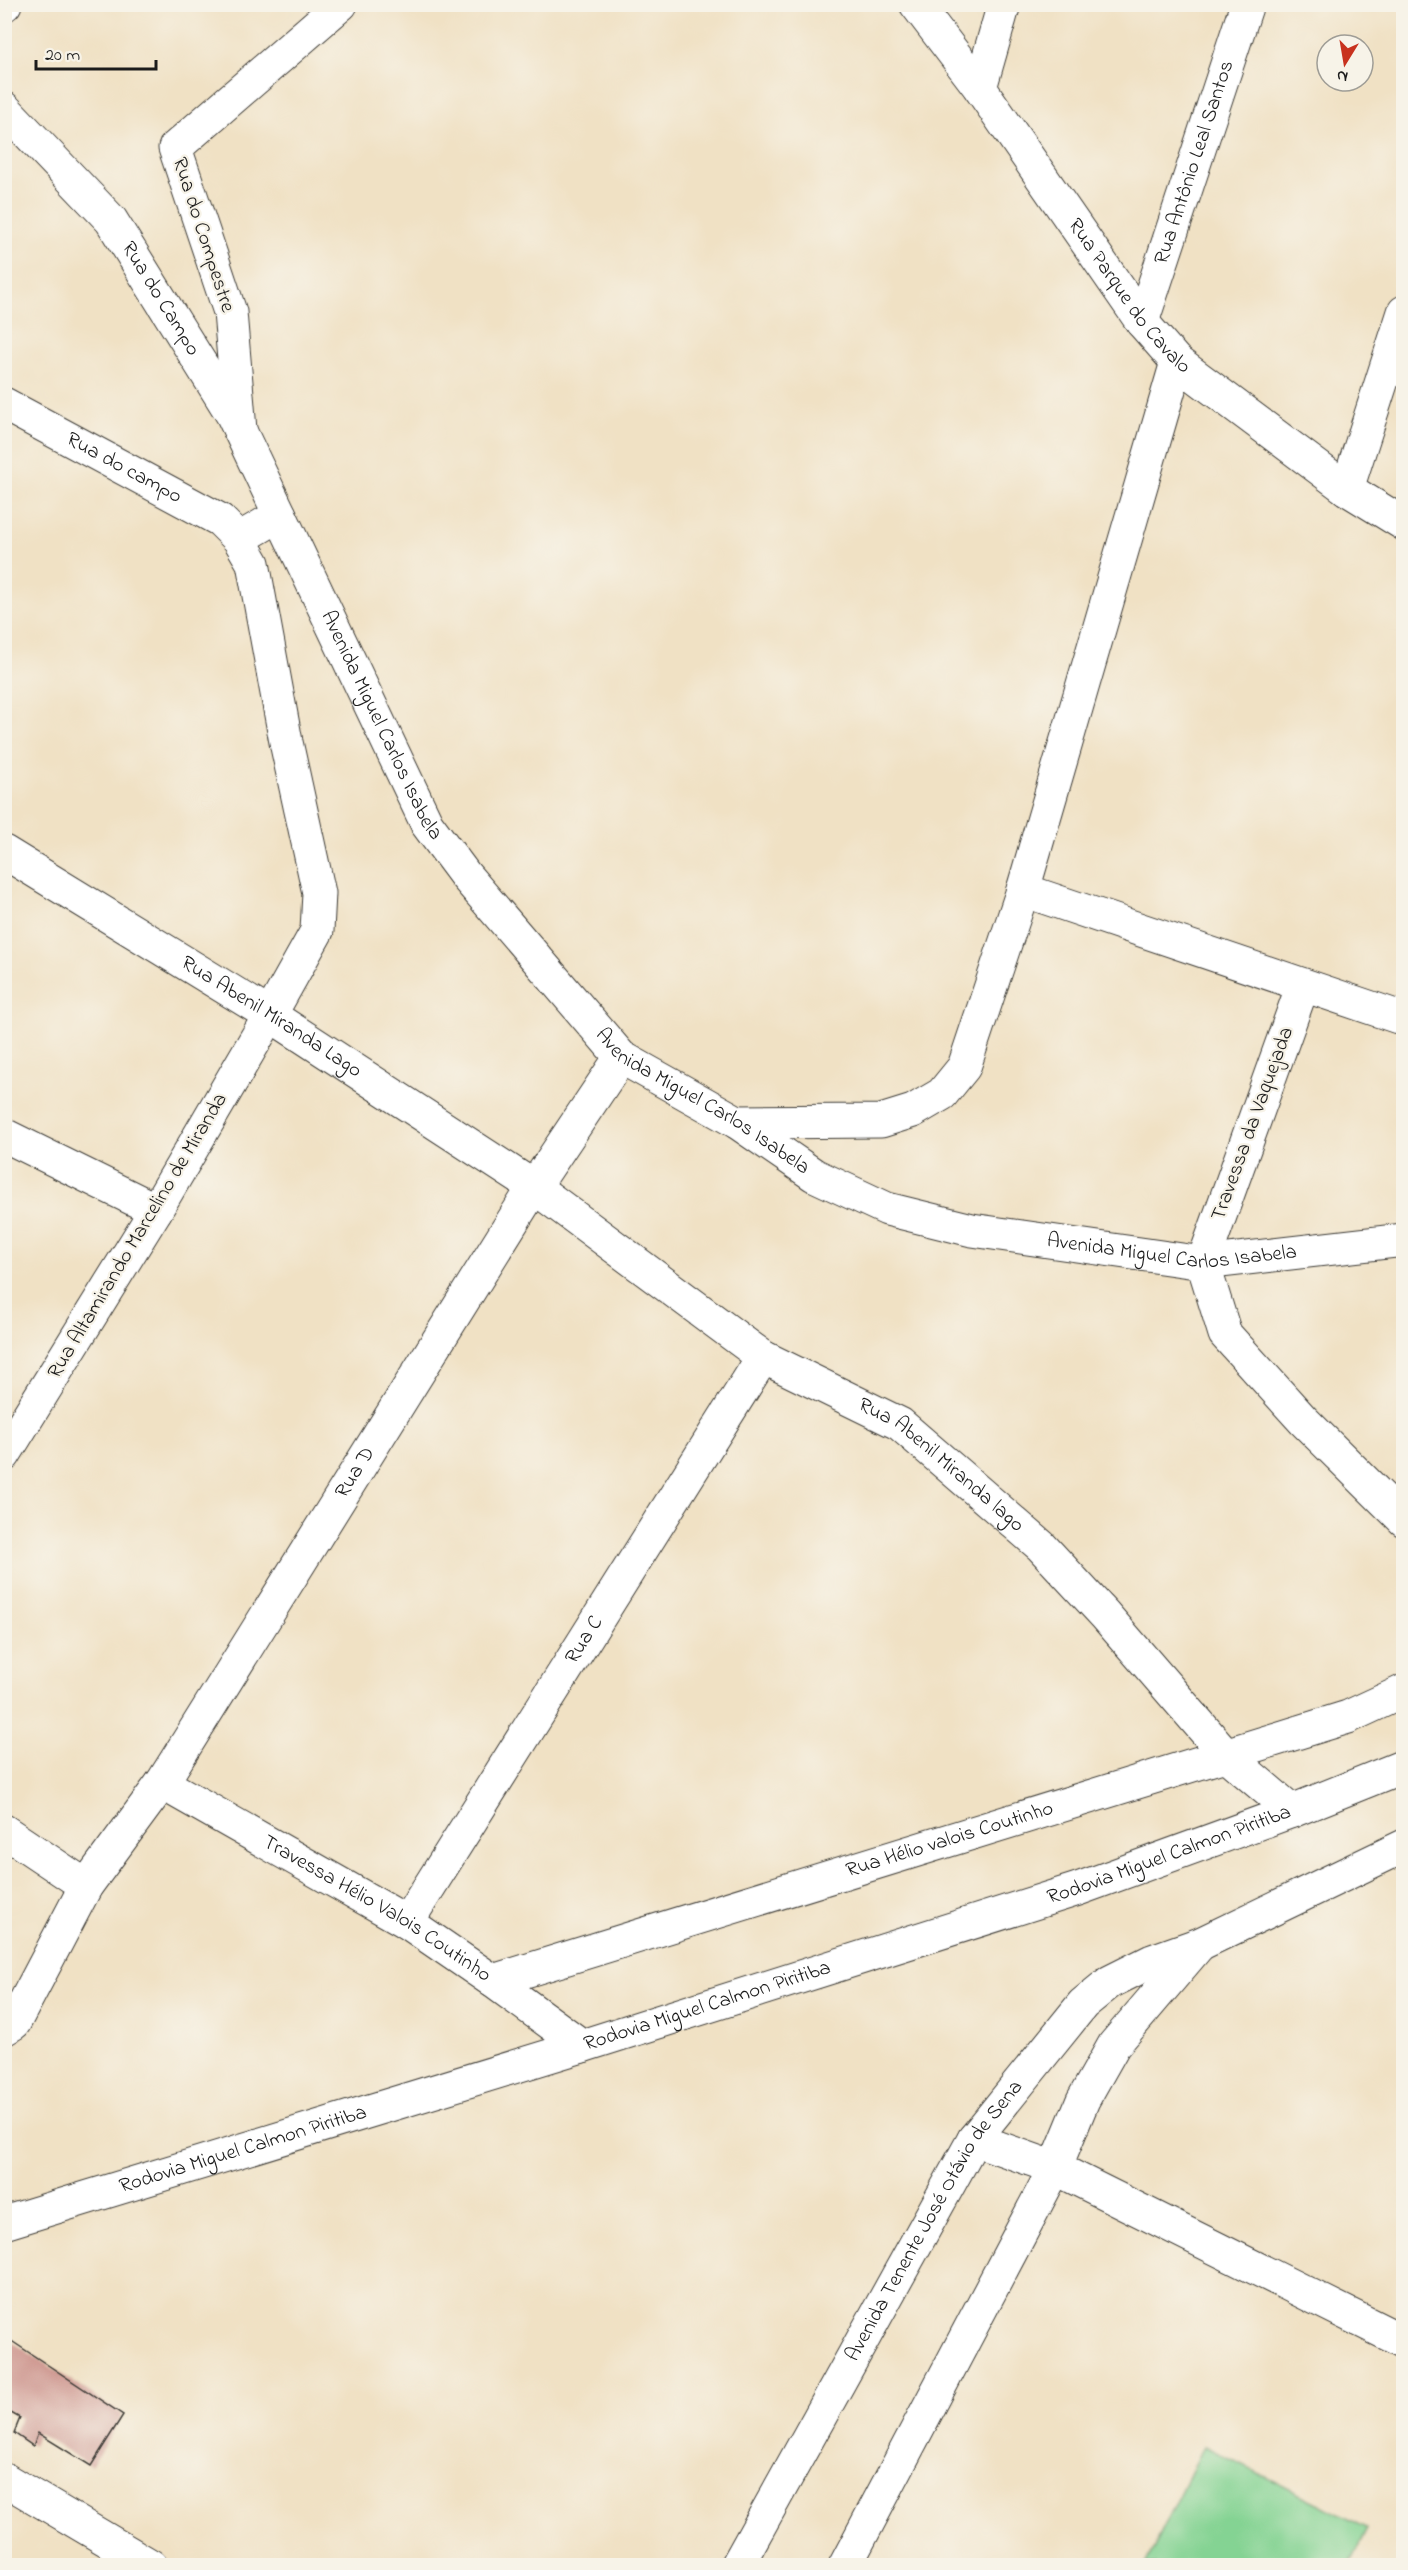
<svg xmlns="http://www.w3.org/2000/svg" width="1408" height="2570" font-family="'Indie Flower',sans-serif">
	<rect width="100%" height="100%" fill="#f7f3e8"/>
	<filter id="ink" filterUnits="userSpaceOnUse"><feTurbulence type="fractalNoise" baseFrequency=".0167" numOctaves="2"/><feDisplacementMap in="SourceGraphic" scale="12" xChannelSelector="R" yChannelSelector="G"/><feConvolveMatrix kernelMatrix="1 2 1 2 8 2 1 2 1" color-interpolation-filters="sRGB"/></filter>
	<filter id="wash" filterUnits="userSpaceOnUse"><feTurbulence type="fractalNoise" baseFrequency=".008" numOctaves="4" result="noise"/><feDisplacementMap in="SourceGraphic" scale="24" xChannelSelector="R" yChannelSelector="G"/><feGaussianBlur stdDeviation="1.35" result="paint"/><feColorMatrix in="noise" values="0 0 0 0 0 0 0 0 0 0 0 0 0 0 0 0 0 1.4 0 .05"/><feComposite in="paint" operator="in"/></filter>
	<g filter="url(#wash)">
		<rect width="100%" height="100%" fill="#f0e1c4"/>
		<path fill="#84d393" stroke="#507858" stroke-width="1.5" d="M1204,2446L1367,2528L1349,2565H1145Z"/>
		<g id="blocks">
			<path fill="#cd958e" d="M4,2336L123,2415L91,2466L38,2433L33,2446L14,2433L20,2418L4,2409Z"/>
		</g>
	</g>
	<g filter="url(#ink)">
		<use href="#blocks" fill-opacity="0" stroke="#3c3a35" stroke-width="1.5"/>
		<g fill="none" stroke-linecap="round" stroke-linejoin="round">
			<g stroke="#3c3a35" stroke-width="35">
				<g id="street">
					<path id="s1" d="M916,4L980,88L1142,322L1177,362L1347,489L1404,524"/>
					<path d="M4,5L5,4"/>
					<path d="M980,88L1004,4"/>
					<path id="s2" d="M1142,322L1247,4"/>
					<path id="s3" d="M4,404L220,520L239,539L253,563L286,742L319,893L317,931L270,1015L156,1210L4,1455"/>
					<path d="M240,430L230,312L175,148L341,4"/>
					<path d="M1347,489L1404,312"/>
					<path d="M239,539L280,515"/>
					<path id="s4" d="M4,852L270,1015L534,1187L763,1357L900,1424L1041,1546L1105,1615L1226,1755L1292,1811"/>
					<path d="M1023,890L1404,1019"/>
					<path d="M1303,985L1203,1263L1225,1334L1303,1420L1404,1520"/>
					<path d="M737,1122L881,1121L913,1111L942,1094L964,1067L1023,890L1177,362"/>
					<path d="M4,1135L156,1210"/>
					<path id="s5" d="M162,1783L407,1922L493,1981L582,2046"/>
					<path d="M4,1831L86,1886"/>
					<path id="s6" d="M407,1922L763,1357"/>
					<path id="s7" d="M493,1981L1348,1717L1404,1691"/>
					<path id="s8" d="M4,2029L14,2023L86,1886L162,1783L534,1187L621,1057"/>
					<path d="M974,2139L1055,2168L1404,2342"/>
					<path d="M4,2479L151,2566"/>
				</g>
			</g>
			<g stroke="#3c3a35" stroke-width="35">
				<g id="secondary">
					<path id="s9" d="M4,108L111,220L232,414L427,824L465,875L621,1057L737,1122L814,1175L887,1209L972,1230L1203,1263L1404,1240"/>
					<path id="s10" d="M737,2566L974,2139L1083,2004L1110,1982L1152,1961L1200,1944L1404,1846"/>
					<path d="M845,2566L1055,2168L1083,2100L1114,2045L1199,1945"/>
				</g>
			</g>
			<g stroke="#3c3a35" stroke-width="35">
				<g id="primary">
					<path id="s11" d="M4,2223L582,2046L1078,1889L1292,1811L1404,1766"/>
				</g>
			</g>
			<use href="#street" stroke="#fff" stroke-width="33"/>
			<use href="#secondary" stroke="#fff" stroke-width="33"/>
			<use href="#primary" stroke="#fff" stroke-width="33"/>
		</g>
	</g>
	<g text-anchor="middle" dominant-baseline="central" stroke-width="4.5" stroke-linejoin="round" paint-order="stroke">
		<g font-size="21" fill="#1c1c1c" stroke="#f7f3e8">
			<text stroke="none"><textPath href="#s2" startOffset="168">Rua Antônio Leal Santos</textPath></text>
			<text transform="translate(203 235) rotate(72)">Rua do Compestre</text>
			<text stroke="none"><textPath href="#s1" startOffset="362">Rua Parque do Cavalo</textPath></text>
			<text stroke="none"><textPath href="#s9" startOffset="248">Rua do Campo</textPath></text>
			<text stroke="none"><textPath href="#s3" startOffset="136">Rua do campo</textPath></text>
			<text stroke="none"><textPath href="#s9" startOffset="729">Avenida Miguel Carlos Isabela</textPath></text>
			<text stroke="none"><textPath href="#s4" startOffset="314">Rua Abenil Miranda Lago</textPath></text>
			<text stroke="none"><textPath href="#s9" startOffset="1233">Avenida Miguel Carlos Isabela</textPath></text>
			<text transform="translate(1253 1124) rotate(-70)">Travessa da Vaquejada</text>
			<text transform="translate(138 1236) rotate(-59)">Rua Altamirando Marcelino de Miranda</text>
			<text stroke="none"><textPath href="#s9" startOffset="1737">Avenida Miguel Carlos Isabela</textPath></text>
			<text stroke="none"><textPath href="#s4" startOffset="1122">Rua Abenil Miranda lago</textPath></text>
			<text stroke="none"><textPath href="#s8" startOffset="660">Rua D</textPath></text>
			<text stroke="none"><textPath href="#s6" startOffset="333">Rua C</textPath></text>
			<text stroke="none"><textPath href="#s7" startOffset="478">Rua Hélio valois Coutinho</textPath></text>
			<text stroke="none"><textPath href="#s11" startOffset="1222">Rodovia Miguel Calmon Piritiba</textPath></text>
			<text stroke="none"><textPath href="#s5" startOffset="249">Travessa Hélio Valois Coutinho</textPath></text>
			<text stroke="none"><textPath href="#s11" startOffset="736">Rodovia Miguel Calmon Piritiba</textPath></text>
			<text stroke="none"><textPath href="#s11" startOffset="250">Rodovia Miguel Calmon Piritiba</textPath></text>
			<text stroke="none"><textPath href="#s10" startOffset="398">Avenida Tenente José Otávio de Sena</textPath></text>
		</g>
	</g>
	<rect width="1408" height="2570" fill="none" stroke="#f7f3e8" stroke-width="24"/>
	<g transform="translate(1345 63) rotate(191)"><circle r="28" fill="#f7f3e8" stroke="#9f9d96" stroke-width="1.5"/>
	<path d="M0-4.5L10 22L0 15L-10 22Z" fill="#c8321e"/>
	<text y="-9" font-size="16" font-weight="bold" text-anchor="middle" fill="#1c1c1c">N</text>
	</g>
	<path d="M36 60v9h120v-9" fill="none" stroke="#1c1c1c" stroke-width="3"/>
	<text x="45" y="60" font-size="18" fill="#1c1c1c" stroke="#f7f3e8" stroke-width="4.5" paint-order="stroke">20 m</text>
</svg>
